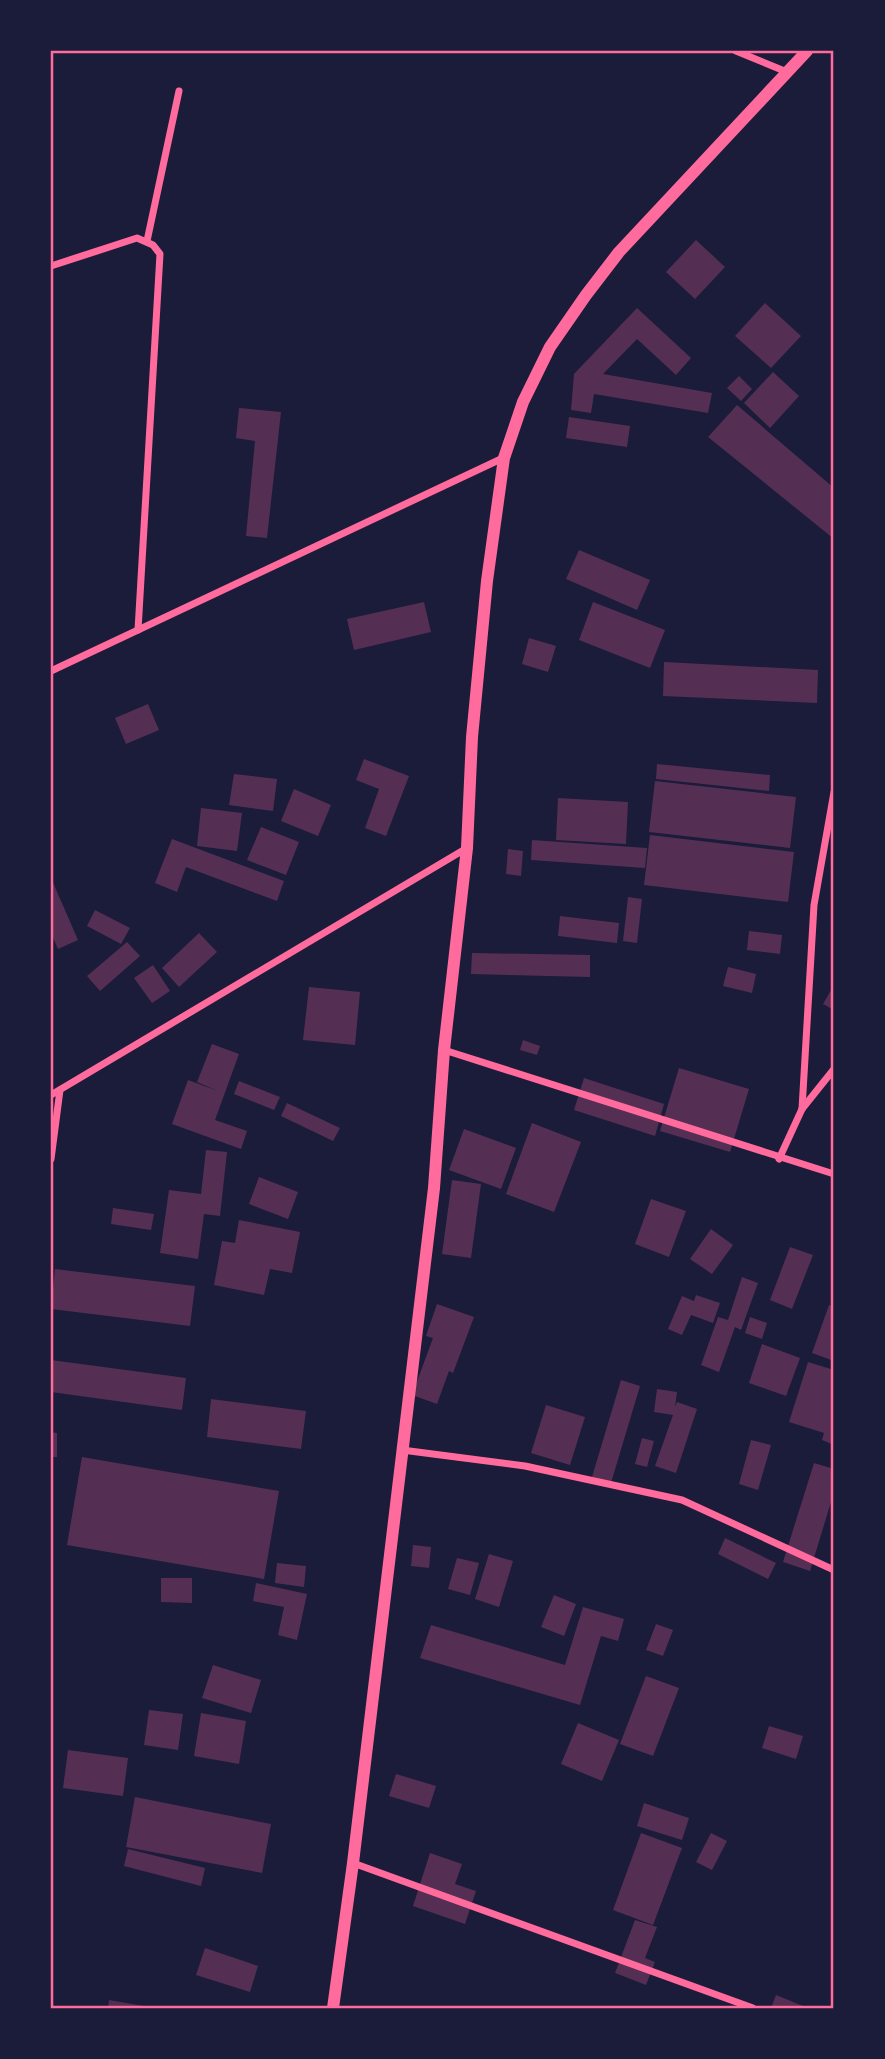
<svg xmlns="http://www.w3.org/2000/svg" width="885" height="2059" font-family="'Fira Sans',sans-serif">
	<rect width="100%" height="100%" fill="#1b1b3a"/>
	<g fill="#542f53">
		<path d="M696,240L725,267L695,299L666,272Z"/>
		<path d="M765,303L801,336L771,368L735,336Z"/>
		<path d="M637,308L691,358L676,375L637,339L603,374L712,393L708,413L594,394L591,413L571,410L574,374Z"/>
		<path d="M773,372L799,396L770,428L744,403Z"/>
		<path d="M739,376L752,389L741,401L727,388Z"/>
		<path d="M737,405L834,488V539L708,437Z"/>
		<path d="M239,408L281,412L267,538L246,536L255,441L236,438Z"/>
		<path d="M569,417L630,426L627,447L566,438Z"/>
		<path d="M579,550L650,580L637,610L566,579Z"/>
		<path d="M424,602L431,632L354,650L347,619Z"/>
		<path d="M593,602L665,630L650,668L579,640Z"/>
		<path d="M529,638L556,646L548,672L522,664Z"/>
		<path d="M664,662L818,670L817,703L663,696Z"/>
		<path d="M148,704L159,730L126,744L115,718Z"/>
		<path d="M364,759L409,776L386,836L365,828L379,789L356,780Z"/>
		<path d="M657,764L770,775L769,791L656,779Z"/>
		<path d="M234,774L277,779L273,811L229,805Z"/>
		<path d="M655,781L796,797L790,848L649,832Z"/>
		<path d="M294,789L331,805L318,836L281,821Z"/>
		<path d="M558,798L628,802L626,844L556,840Z"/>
		<path d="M201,808L242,813L237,851L197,846Z"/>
		<path d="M261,827L299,842L286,875L247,860Z"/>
		<path d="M650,835L794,852L788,902L644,885Z"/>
		<path d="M172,839L284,881L277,901L186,867L177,892L155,883Z"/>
		<path d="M532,840L647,848L645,868L531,860Z"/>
		<path d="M508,849L523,851L521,876L506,874Z"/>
		<path d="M51,878L78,940L58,949L51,933Z"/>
		<path d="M628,897L642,899L637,943L623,941Z"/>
		<path d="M95,910L130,928L121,944L87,926Z"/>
		<path d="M560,916L619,923L617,943L558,936Z"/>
		<path d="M749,931L782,935L780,954L747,950Z"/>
		<path d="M199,933L217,952L179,987L162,968Z"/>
		<path d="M127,942L140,956L100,991L87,976Z"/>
		<path d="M472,953L590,955V977L471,974Z"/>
		<path d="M153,965L170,991L152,1003L134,978Z"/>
		<path d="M728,967L756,974L752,993L723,986Z"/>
		<path d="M834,985V1010L823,1004Z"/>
		<path d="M309,987L360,992L355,1045L303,1040Z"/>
		<path d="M523,1040L540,1046L537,1055L520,1050Z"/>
		<path d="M212,1044L239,1054L215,1120L247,1131L241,1149L172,1124L188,1080L218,1091L197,1082Z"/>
		<path d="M679,1068L749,1089L730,1152L660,1131Z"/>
		<path d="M584,1078L664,1104L655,1136L574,1110Z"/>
		<path d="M239,1081L280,1097L274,1110L234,1094Z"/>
		<path d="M287,1103L340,1128L333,1141L281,1116Z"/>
		<path d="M532,1123L581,1142L554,1212L506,1194Z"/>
		<path d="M464,1129L516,1148L501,1189L449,1170Z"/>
		<path d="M206,1150L227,1152L220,1216L204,1214L198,1259L160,1253L169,1190L201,1194Z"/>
		<path d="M259,1177L298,1192L288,1219L249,1204Z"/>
		<path d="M452,1180L481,1184L471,1258L442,1254Z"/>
		<path d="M651,1199L686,1211L669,1257L635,1244Z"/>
		<path d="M113,1208L154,1214L151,1230L111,1224Z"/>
		<path d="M239,1220L300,1232L292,1273L270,1269L264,1295L214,1285L222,1241L235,1243Z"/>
		<path d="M711,1229L733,1245L712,1274L690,1259Z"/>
		<path d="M790,1247L813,1255L792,1309L770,1300Z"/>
		<path d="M55,1269L195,1286L190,1326L51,1309Z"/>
		<path d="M742,1277L758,1283L741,1330L735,1327L719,1372L701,1365L718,1317L728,1320Z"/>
		<path d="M696,1295L720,1303L713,1323L691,1315L682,1335L668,1329L682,1296L694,1301Z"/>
		<path d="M437,1304L474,1317L453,1373L449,1371L437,1404L412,1395L433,1338L426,1336Z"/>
		<path d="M829,1305L834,1307V1361L812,1353Z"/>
		<path d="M750,1317L767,1323L762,1339L745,1333Z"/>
		<path d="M762,1344L800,1358L786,1396L749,1383Z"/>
		<path d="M51,1360L186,1378L182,1410L51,1392Z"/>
		<path d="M808,1362L834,1370V1445L822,1440L824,1433L789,1422Z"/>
		<path d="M621,1380L640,1386L611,1483L592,1477Z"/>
		<path d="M657,1389L677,1392L675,1407L677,1402L697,1409L676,1473L655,1466L673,1415L654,1412Z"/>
		<path d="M211,1399L306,1411L301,1449L207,1437Z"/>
		<path d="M546,1405L585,1417L570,1465L531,1453Z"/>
		<path d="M51,1432L57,1433V1457H51Z"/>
		<path d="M642,1438L654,1441L647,1467L635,1464Z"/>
		<path d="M751,1440L771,1445L758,1490L739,1484Z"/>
		<path d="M82,1457L279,1491L264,1579L67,1545Z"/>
		<path d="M814,1463L834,1469V1492L810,1571L783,1562Z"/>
		<path d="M725,1538L776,1563L768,1579L718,1554Z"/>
		<path d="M413,1545L431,1547L429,1568L411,1566Z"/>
		<path d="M489,1554L513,1561L499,1607L475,1599Z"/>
		<path d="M457,1558L479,1563L470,1595L448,1589Z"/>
		<path d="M277,1563L306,1566L304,1587L275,1583Z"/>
		<path d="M161,1578H192V1603L161,1602Z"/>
		<path d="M256,1583L307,1594L297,1640L278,1635L284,1607L253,1601Z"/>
		<path d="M554,1595L576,1604L564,1636L541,1627Z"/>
		<path d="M583,1607L624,1619L618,1641L601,1636L580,1705L420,1658L431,1625L565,1665Z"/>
		<path d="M656,1624L673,1630L663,1656L646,1650Z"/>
		<path d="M213,1665L261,1680L251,1713L202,1698Z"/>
		<path d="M646,1676L679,1688L653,1756L620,1744Z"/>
		<path d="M149,1710L183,1714L178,1750L144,1745Z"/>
		<path d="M201,1713L246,1721L239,1764L194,1756Z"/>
		<path d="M578,1723L619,1740L602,1781L561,1764Z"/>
		<path d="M769,1726L803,1736L796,1759L762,1748Z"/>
		<path d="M68,1750L128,1758L123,1796L63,1788Z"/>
		<path d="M396,1774L436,1786L429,1808L389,1796Z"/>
		<path d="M135,1797L271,1824L262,1873L126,1847Z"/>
		<path d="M644,1803L689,1818L682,1840L637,1826Z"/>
		<path d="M641,1833L682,1848L653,1925L613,1910Z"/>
		<path d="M711,1833L727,1841L712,1870L696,1862Z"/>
		<path d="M128,1849L205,1868L201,1886L124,1866Z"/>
		<path d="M430,1853L462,1864L455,1884L476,1891L465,1924L413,1906Z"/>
		<path d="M635,1920L657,1927L645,1958L655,1962L646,1985L615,1973Z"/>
		<path d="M205,1948L258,1966L250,1992L196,1975Z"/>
		<path d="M776,1995L808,2008H771Z"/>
		<path d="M109,2000L150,2007V2008H108Z"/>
	</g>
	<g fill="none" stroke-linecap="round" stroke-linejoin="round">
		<g stroke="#ff6b9d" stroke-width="7">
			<path d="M736,51L787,72"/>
			<path d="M147,241L179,91"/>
			<path d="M51,266L137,238L153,245L160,254L138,630"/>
			<path d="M51,671L503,458"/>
			<path d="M444,1050L834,1174"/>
			<path d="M51,1095L467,848"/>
			<path d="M802,1109L834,1069"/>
			<path d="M51,1159L60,1090"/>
			<path d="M779,1159L802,1109L814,905L834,792"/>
			<path d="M402,1450L525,1466L682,1500L834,1570"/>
			<path d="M353,1863L753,2008"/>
		</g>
		<path stroke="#ff6b9d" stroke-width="12" d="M333,2008L353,1863L434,1188L444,1050L467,848L472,737L487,581L504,458L523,402L550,347L586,295L619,252L807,51"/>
	</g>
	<rect width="885" height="2059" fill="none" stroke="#1b1b3a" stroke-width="105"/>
	<rect x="52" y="52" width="780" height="1955" fill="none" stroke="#ff6b9d" stroke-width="2.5"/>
</svg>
